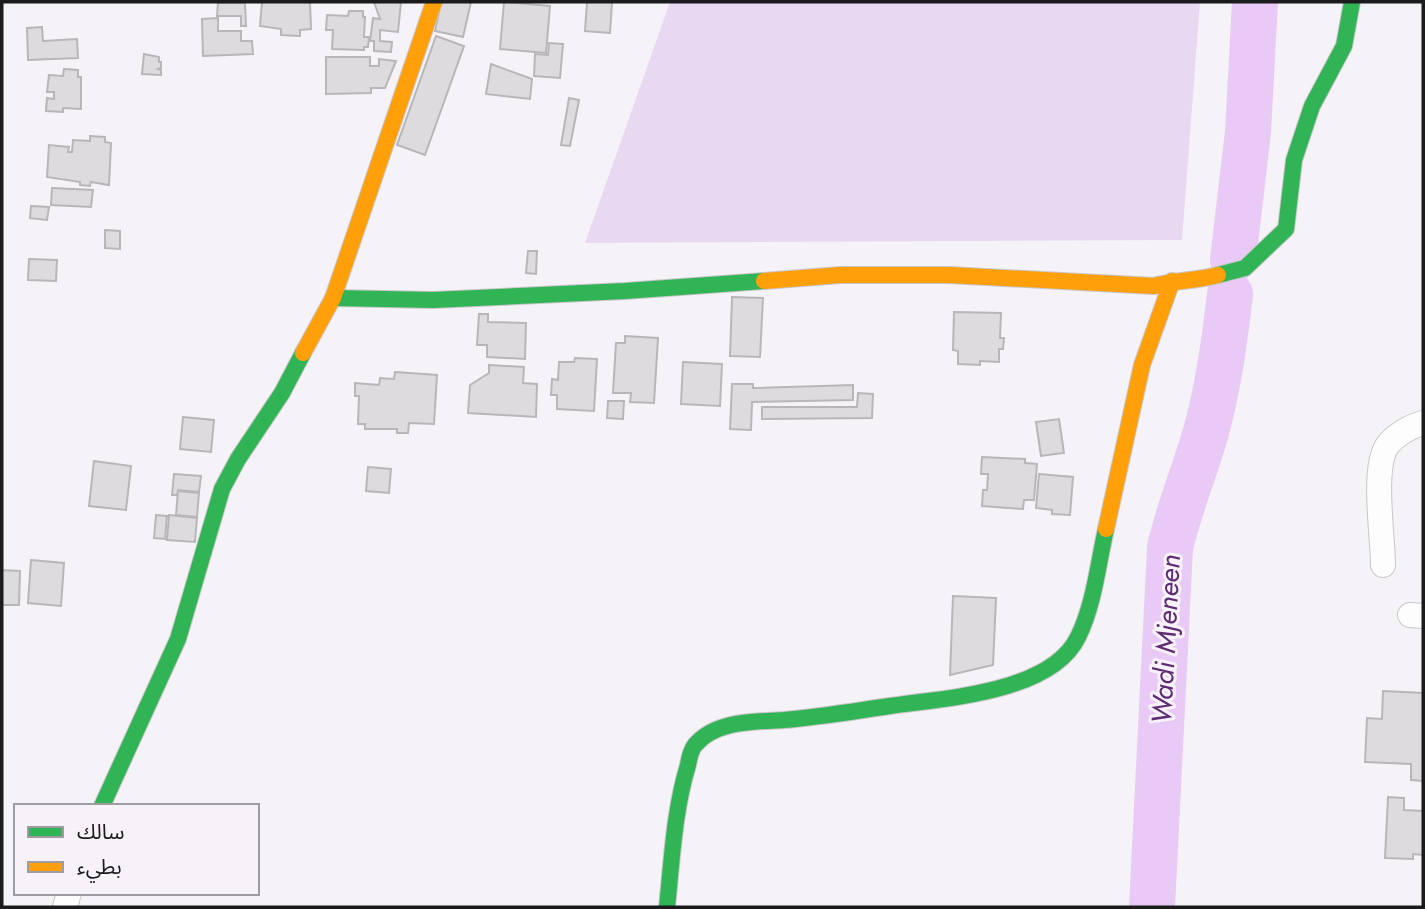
<svg xmlns="http://www.w3.org/2000/svg" width="1425" height="909" font-family="Jost,'Noto Sans Arabic',sans-serif">
	<rect width="100%" height="100%" fill="#f5f3f7"/>
	<path fill="#e9d8f2" d="M670,2H1200L1182,240L585,243Z"/>
	<g fill="none" stroke-linecap="round" stroke-linejoin="round">
		<g stroke="#e9caf7" stroke-width="46">
			<path d="M1233,260L1248,132L1255,2"/>
			<path d="M1152,907L1170,548C1179,507 1196,469 1207,428C1219,384 1225,339 1230,294"/>
		</g>
	</g>
	<g fill="#dddbde" stroke="#b8b6b9" stroke-width="2">
		<path d="M262,2H310L311,29L300,30V36L281,35V29L260,26Z"/>
		<path d="M374,2H401L398,32L380,30V41L392,42L391,52L374,51V41H370L373,18L380,19Z"/>
		<path d="M441,2H471L463,37L435,31Z"/>
		<path d="M504,2L550,6L546,53L500,49Z"/>
		<path d="M587,2H612L610,33L585,31Z"/>
		<path d="M218,3H245L246,26H241V16H217Z"/>
		<path d="M349,11H363V17H365L364,37H369L368,47H364V50L332,49L333,30H326L327,15L348,16Z"/>
		<path d="M218,18V31H241V41H252L253,54L203,56L202,19Z"/>
		<path d="M42,27L43,41L77,39L78,58L28,60L27,28Z"/>
		<path d="M436,36L464,46L425,155L397,145Z"/>
		<path d="M549,43L563,44L560,78L534,76L535,54L548,55Z"/>
		<path d="M144,54L159,57V62H161V68L158,69L161,70V75L142,74Z"/>
		<path d="M326,57H370V66H379V59L396,61L385,88H371V93L326,94Z"/>
		<path d="M491,64L532,79L530,99L486,94Z"/>
		<path d="M64,69L78,70V77H81V109L63,108V112L46,111L47,98L54,99V92H47L49,75L63,76Z"/>
		<path d="M569,98L579,100L570,146L561,145Z"/>
		<path d="M90,136L105,137V142L111,143L109,185L91,182L90,186L80,185V182L47,177L49,145L69,147L68,152H72L73,140L90,141Z"/>
		<path d="M52,188L93,190L91,207L51,205Z"/>
		<path d="M31,206L49,207L47,220L30,218Z"/>
		<path d="M105,230L120,231V249L105,248Z"/>
		<path d="M528,251H537L536,274L526,273Z"/>
		<path d="M29,259L57,260L56,281L28,280Z"/>
		<path d="M732,297L763,298L760,357L730,356Z"/>
		<path d="M954,312L1001,313L1000,338H1004L1003,349H999V362L980,361V365L958,364V351L953,350Z"/>
		<path d="M479,314H488V322L526,323L525,359L487,357V345H477Z"/>
		<path d="M625,336L658,338L654,403L630,402L631,393H613L616,343H625Z"/>
		<path d="M575,358L597,359L594,411L557,409V395H551L552,379L558,380L559,362H574Z"/>
		<path d="M683,362L722,364L720,406L681,404Z"/>
		<path d="M489,365L524,367L523,383L537,384L536,417L468,413L470,385L489,373Z"/>
		<path d="M395,372L437,375L434,424L409,423L408,433H397V429H365V424H358L359,396H355V383L379,385L380,378L394,379Z"/>
		<path d="M732,384H753V388L853,385V400L752,402L751,430L730,429Z"/>
		<path d="M858,393L873,394L872,418L762,419V407H857Z"/>
		<path d="M608,401H624L623,419L607,418Z"/>
		<path d="M183,417L214,420L211,452L180,449Z"/>
		<path d="M1059,419L1064,453L1041,456L1036,422Z"/>
		<path d="M982,457L1025,459V463L1037,464L1034,500H1024L1023,509L982,506L983,490H987L988,474H981Z"/>
		<path d="M94,461L131,466L126,510L89,506Z"/>
		<path d="M368,467L391,469L389,493L366,491Z"/>
		<path d="M174,474L201,476L199,492L178,490L177,495H172Z"/>
		<path d="M1039,474L1073,477L1070,515L1052,514V510L1036,508Z"/>
		<path d="M178,491L199,493L197,517L176,515Z"/>
		<path d="M156,515L167,516L165,539L154,538Z"/>
		<path d="M169,515L197,518L195,542L167,540Z"/>
		<path d="M31,560L64,563L61,606L28,603Z"/>
		<path d="M2,570L20,571L19,605H2Z"/>
		<path d="M953,596L996,598L993,665L950,675Z"/>
		<path d="M1383,691L1423,693V781L1411,780V764L1365,762L1367,718L1382,719Z"/>
		<path d="M1388,797L1404,798V810L1423,811V855L1413,854V859L1385,858Z"/>
	</g>
	<g fill="none" stroke-linecap="round" stroke-linejoin="round">
		<g stroke="#c8c6c9" stroke-width="26">
			<g id="street">
				<path d="M1383,565C1383,536 1372,469 1387,446C1395,435 1411,426 1423,423"/>
				<path d="M1410,615L1423,616"/>
				<path d="M65,907L69,893"/>
			</g>
		</g>
		<g stroke="#c8c6c9" stroke-width="18">
			<g id="fast">
				<path d="M1218,275L1245,268L1286,229L1294,160L1312,106L1344,46L1352,2"/>
				<path d="M333,298L433,300L625,291L764,281"/>
				<path d="M102,806L178,639L222,489L238,459L282,393L303,353"/>
				<path d="M667,907C672,860 674,811 688,765C689,759 691,750 695,745C716,720 754,722 784,720C820,717 855,711 890,706C944,698 1051,693 1078,637C1094,605 1098,564 1106,529"/>
			</g>
		</g>
		<g stroke="#c8c6c9" stroke-width="18">
			<g id="slow">
				<path d="M764,281L840,275H949L1154,286C1175,280 1196,281 1218,275"/>
				<path d="M303,353L333,298L434,2"/>
				<path d="M1106,529L1142,365L1172,281"/>
			</g>
		</g>
		<use href="#street" stroke="#fefdfe" stroke-width="24"/>
		<use href="#fast" stroke="#30b455" stroke-width="16"/>
		<use href="#slow" stroke="#ff9f0a" stroke-width="16"/>
	</g>
	<g text-anchor="middle" dominant-baseline="central" stroke-width="6" stroke-linejoin="round" paint-order="stroke">
		<g font-size="28" font-style="italic" fill="#5f2b73" stroke="#f6f2f8">
			<text transform="translate(1166 639) rotate(-87)">Wadi Mjeneen</text>
		</g>
	</g>
	<rect width="1425" height="909" fill="none" stroke="#1b1a1c" stroke-width="7"/>
	<rect x="14" y="804" width="245" height="91" fill="#f6f2f8" stroke="#9e9ca0" stroke-width="2"/>
	<rect x="28" y="827" width="35" height="10" fill="#30b455" stroke="#9e9ca0" stroke-width="2"/>
	<text x="77" y="839" font-size="21" fill="#1b1a1c">سالك</text>
	<rect x="28" y="862" width="35" height="10" fill="#ff9f0a" stroke="#9e9ca0" stroke-width="2"/>
	<text x="77" y="874" font-size="21" fill="#1b1a1c">بطيء</text>
</svg>
